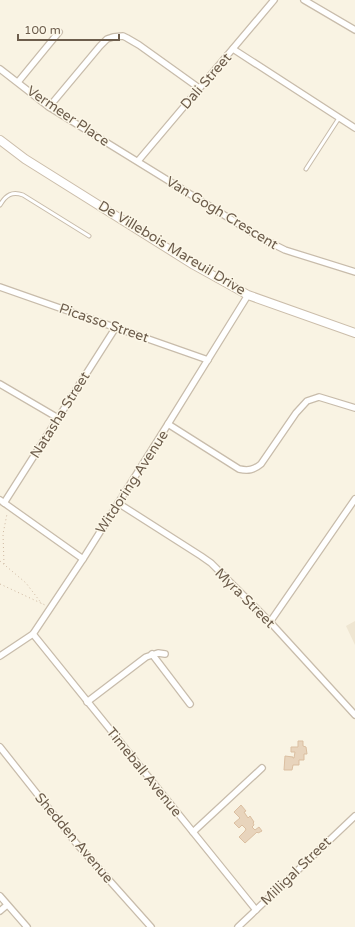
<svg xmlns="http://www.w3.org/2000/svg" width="355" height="927" font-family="'Varela Round',sans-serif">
	<rect width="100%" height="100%" fill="#f9f3e3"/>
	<path fill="#efe6d2" d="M355,621V645L346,626Z"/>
	<g fill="#e8d4bc" stroke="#dbbfa1">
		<path d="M298,741H303V746L306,747L307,754H304V760H299V765H293L292,770H284L285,756L293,757V758H294L295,752H291V747H298Z"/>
		<path d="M241,805L246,811L244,812L248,818L250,816L254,822L253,823L254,825L252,827L255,830L259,827L262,831L258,833L257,832L245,843L239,837L245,831L246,829L242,825L239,828L234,823L240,818L234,812Z"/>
	</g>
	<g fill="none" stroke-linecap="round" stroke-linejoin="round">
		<g stroke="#c8bcab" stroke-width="5">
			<g id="service">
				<path d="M306,169L339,118"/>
				<path d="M0,205C6,195 12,191 23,195L89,236"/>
			</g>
		</g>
		<g stroke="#c8bcab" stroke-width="8">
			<g id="minor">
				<path d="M304,0L355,30"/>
				<path d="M233,49L355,128"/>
				<path d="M0,69L49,107L263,239L285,250L355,272"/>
				<path d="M18,82L59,32"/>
				<path d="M49,107L100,46L107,39L113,37L123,36L127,38L139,45L199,88"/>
				<path d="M138,161L274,0"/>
				<path d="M0,287L208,360"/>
				<path d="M0,384L58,418"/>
				<path d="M168,424L239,469C248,471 254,470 261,464L296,413L307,401L319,397L355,408"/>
				<path d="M0,500L83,559"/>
				<path d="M4,503L116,327"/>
				<path d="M118,503L201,556L211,563L270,622L355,715"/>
				<path d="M270,622L355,499"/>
				<path d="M33,634L256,910"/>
				<path d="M152,654L190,704"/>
				<path d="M0,656L33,634L83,559L168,424L248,295"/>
				<path d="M87,702L146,657L158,653L165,654"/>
				<path d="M0,747L76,843L151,927"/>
				<path d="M193,832L262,768"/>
				<path d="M0,896L27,927"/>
				<path d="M0,911L7,905"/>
				<path d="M238,927L355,816"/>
			</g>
		</g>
		<g stroke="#cbbdaa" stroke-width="10">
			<path id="secondary" d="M0,140L25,159L194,265L248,295L355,333"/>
		</g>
		<g stroke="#cfb9a2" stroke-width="1" stroke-dasharray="1 3" stroke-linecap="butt">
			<path d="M0,561L26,583L42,604"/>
			<path d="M4,564L3,534L7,514"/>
			<path d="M0,584L45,605"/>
		</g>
		<use href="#service" stroke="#fff" stroke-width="3"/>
		<use href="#minor" stroke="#fff" stroke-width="5.5"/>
		<use href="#secondary" stroke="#fff" stroke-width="8"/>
	</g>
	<g text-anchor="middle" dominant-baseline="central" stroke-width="3" stroke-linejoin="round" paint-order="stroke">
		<g font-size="14" fill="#6d5d4c" stroke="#fcf7e8">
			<text transform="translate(206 81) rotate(-49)">Dali Street</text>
			<text transform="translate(68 116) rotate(34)">Vermeer Place</text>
			<text transform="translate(222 213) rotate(31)">Van Gogh Crescent</text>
			<text transform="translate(172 248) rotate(31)">De Villebois Mareuil Drive</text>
			<text transform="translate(104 323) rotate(19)">Picasso Street</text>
			<text transform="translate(60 415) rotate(-58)">Natasha Street</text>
			<text transform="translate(132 482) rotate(-57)">Witdoring Avenue</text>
			<text transform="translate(245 598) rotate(45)">Myra Street</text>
			<text transform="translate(144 772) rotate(51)">Timeball Avenue</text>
			<text transform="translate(74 838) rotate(50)">Shedden Avenue</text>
			<text transform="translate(296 871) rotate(-44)">Milligal Street</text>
		</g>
	</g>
	<path d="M18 34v6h101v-6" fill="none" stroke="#6d5d4c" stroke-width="2"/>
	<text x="24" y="34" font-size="12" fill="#6d5d4c" stroke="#fcf7e8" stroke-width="3" paint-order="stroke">100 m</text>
</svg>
